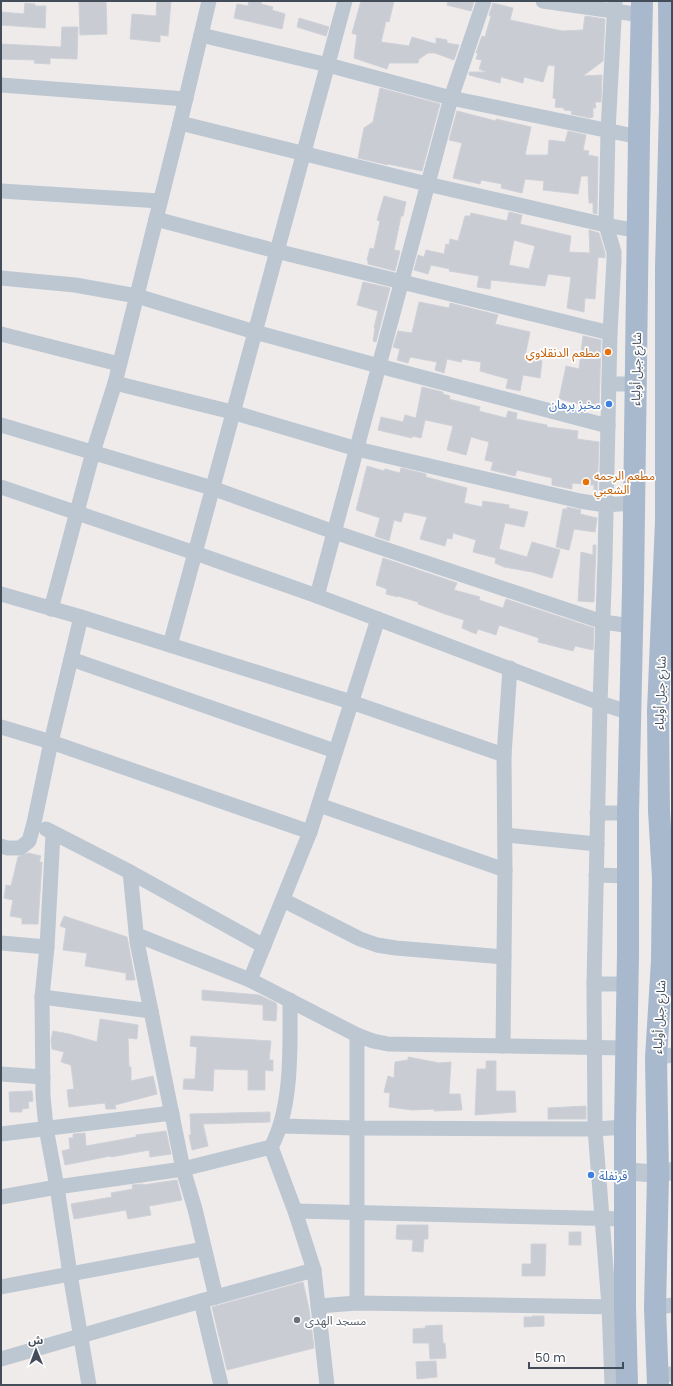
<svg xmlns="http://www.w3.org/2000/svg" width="673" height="1386" font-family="Poppins,'Noto Sans Arabic',sans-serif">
	<rect width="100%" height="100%" fill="#efebeb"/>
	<g fill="#caccd4" stroke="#cfd1d8" fill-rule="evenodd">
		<path d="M79,1H106L107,34L80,35Z"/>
		<path d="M157,1H171L168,36L160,35V42L130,39L132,14L156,16Z"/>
		<path d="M249,1H262L261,4L273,7L272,10L285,14L282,29L234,18L237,4L248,6Z"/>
		<path d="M361,1H394L389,22L386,21L381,42L409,46L412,37L436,44V38L447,40V43L459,45L454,60L435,53H428L419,59L418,63H389L387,69L354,58L357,35L352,33Z"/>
		<path d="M448,1H474L471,11L447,5Z"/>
		<path d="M25,3L35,4V6H46L45,28L1,25V12L24,14Z"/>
		<path d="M493,3L513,8L510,20L562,31L583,30L585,16L605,19L603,61L583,76L602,75L601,102H595L596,108H593V117L590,118L571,114L572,111L564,110V108L555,107L556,99L553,98L555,66L548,65L543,82L524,77L523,83L501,77L500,83L469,75V72H487L479,69L482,60L476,59L478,53H476L482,36L485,37L491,16L489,15Z"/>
		<path d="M299,18L329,27L326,36L297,27Z"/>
		<path d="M62,27H78L77,59L50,58V64L34,63L35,60L1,59V44L61,47Z"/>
		<path d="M380,88L440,104L422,171L388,164V165L358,158L364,128L373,122Z"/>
		<path d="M457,111L496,121V119L531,127L525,155H548L549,140L565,142L568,131L586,135L583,150L589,151L588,155L598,157L597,214L593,213V203H589L588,176H581L578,194L543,190L544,181L525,179L522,193L501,188L502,184L481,180L480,184L453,178L462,143L449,140Z"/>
		<path d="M384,196L406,202L403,216H401L394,250L400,251L395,271L368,264V261L367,260L370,248L374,249L380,221L377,220Z"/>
		<path d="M509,212L522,215L520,224L571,236L569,252L590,253L589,230L599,233L605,253V258L598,257L595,299L585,298L584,312L567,308L571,277L548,274L545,286L491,280L490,289L477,287L479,276L449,271L450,269L431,265L428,274L414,270L418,255L424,257L426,250L444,254L446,244L449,245L450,239L458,241L465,216H470L471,213L507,221ZM514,240L535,246L529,269L509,265Z"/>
		<path d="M363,282L390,288L376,342L373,341L375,329L374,328L378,311L357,305Z"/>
		<path d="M419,302L449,308L450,303L498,315L495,324L530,332L525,356L542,361L540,378L523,375L520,391L506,388L508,379L480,371L481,362L462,359L461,362L447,359L444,373L435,370L437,362L410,357L408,363L397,360L400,349L393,347L398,331L412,333Z"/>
		<path d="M583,336L601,340L599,409L559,399L566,366L579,369Z"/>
		<path d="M422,387L443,392V394L450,396L449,399L480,407L479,411L506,418L508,411L517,413L516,419L547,425V427L578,431L577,439L599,442L597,495L594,494V485L572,483V489L552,485V478L517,470L515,476L491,470L493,462L485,460L489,442L471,437L466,455L447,450L453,426L425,420L421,438L412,436V438L378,430L381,417L403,422L405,415L416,418Z"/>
		<path d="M367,466L384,471L385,469L400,473L401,468L426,474V477L467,488L464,503L482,507L483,501L509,505V508L528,512L524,527L505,523L499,549L527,557L532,542L560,550L552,578L532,572L504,567L495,563L496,558L473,552L476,540L453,533L452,539L447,538L445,546L420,539L427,517L404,512L401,522L394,520L389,541L375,536L380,518L356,510Z"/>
		<path d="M567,507L581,510L580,514L597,518L595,532L574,529L569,550L556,547L563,509H567Z"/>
		<path d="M593,545H596L594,602L578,601L581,552L593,555Z"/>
		<path d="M383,558L457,583L454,590L480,597L479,600L503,608L506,599L594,628L593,650L575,646L573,651L538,642L539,638L499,625L496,635L478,629L476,634L462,628L464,620L445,614L418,604V602L398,596V597L386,594L387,589L376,585Z"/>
		<path d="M28,853L41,856L39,862H42L38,924H22V918L10,916L13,900L4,898L6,885L11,886L18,857Z"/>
		<path d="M64,916L127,937L135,980H126V973L85,966L87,953L63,950L66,928L60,926Z"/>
		<path d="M202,990L259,995L276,1003L277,1007L276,1021L263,1020V1005L202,1000Z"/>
		<path d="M100,1019L138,1025L137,1039L128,1038L129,1067H131V1081L153,1076L157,1094L115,1105L116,1109H106L105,1103L69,1107L67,1090L74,1089L71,1065L61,1062L64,1052L52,1049L51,1040L53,1031L69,1034L97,1042Z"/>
		<path d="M191,1036L271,1041L269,1060H273V1071L265,1070V1090H248V1070L214,1069L213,1091L183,1089L184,1079H195L197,1047L190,1046Z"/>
		<path d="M408,1057L439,1063L451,1062L449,1094H460L462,1110L434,1111V1109L412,1110L389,1107L390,1093L384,1092L388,1076L394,1078L395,1062L408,1060Z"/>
		<path d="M486,1061H496V1091H515L516,1112L475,1115L477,1069H486Z"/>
		<path d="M32,1091L33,1101L28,1102L29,1108L22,1109V1112H10L9,1092Z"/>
		<path d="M586,1106V1119H548V1108Z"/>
		<path d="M270,1112V1122L203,1124L208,1146L192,1150L189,1135H191L190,1114Z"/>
		<path d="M166,1131L171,1154L150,1157L149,1150L111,1157L110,1156L65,1165L62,1151L70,1149L69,1138H73V1134L85,1133L86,1146L136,1137V1135Z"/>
		<path d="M177,1180L182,1200L149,1206L151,1215L128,1219L126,1210L74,1219L71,1204L112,1197L111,1193L133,1189L132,1185L143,1184V1185Z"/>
		<path d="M397,1225H428V1239H424L423,1252L412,1251L413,1240L396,1239Z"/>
		<rect x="569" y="1232" width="12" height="13"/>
		<path d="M531,1244H546L545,1276H522V1264H531Z"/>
		<path d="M303,1282L309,1309L314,1348L227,1370L212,1307Z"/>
		<path d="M532,1316H544V1326L524,1327V1317H532Z"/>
		<path d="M442,1325L443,1344L445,1343L446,1358L430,1359L429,1343H413V1329L426,1328L425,1326Z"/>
		<path d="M436,1361L437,1377L417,1379L416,1362Z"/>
	</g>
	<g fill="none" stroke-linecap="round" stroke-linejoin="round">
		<g stroke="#bdc7d2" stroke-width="15">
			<path d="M543,1L642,15"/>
			<path d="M201,35L328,65L451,98L639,137"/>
			<path d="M1,85L186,99"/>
			<path d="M180,123L427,184L606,225L638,231"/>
			<path d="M1,191L160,201"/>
			<path d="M156,219L276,251L610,333"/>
			<path d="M1,278L75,285L137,296L255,332L379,366L608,426"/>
			<path d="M1,334L119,364"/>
			<path d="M115,383L232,412L357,449L580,501L605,505L633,503"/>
			<path d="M609,384H636"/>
			<path d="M1,425L212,488L334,532L603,622L632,626"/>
			<path d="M1,487L195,553L317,596L600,703L631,713"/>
			<path d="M1,594L81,617L351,702L504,755"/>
			<path d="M317,596L451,98L484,1"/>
			<path d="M51,609L93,452L115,383L180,123L209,1"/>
			<path d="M170,645L345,1"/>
			<path d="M71,659L335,751"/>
			<path d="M1,727L51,742L310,832"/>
			<path d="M319,805L505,870"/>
			<path d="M597,813H628"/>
			<path d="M46,829L130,872L264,946"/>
			<path d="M53,834L47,947L42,997L43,1096L46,1128L57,1187L70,1274L89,1385"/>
			<path d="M505,835L597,844"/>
			<path d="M1,846L7,848H20L29,841L34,823L51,742L81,617"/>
			<path d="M130,872L137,942L151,1011L183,1169L195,1209L216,1297"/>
			<path d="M596,875L628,876"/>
			<path d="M283,900L360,939L377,945L396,948L504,957"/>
			<path d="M137,935L250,980L357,1035L373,1041L388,1044L626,1048"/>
			<path d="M1,943L47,947"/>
			<path d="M250,980L310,832L378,619"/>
			<path d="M594,984H627"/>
			<path d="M42,997L151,1011"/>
			<path d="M290,1000C290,1044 293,1107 271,1147L295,1211L314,1270L327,1385"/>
			<path d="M357,1035V1303"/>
			<path d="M503,1046L505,870L504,755L510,668"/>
			<path d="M656,1058L672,1055"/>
			<path d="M1,1074L43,1077"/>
			<path d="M281,1126L356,1128L595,1129L625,1127"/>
			<path d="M1,1134L172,1113"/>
			<path d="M1,1197L57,1187L183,1169L271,1147"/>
			<path d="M295,1211L625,1219"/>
			<path d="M1,1287L203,1249"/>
			<path d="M201,1301L221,1385"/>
			<path d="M318,1306L357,1303L618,1307"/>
			<path d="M655,1308L672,1305"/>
			<path d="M1,1359L201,1301L314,1270"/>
			<path d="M658,1375L672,1374"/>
			<path d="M612,1385L609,1306L595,1129L594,984L600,703L605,559L610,333L614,260V252L606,225L608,131L615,1"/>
		</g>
		<path stroke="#bdc7d2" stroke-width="18" d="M624,1171L658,1174L672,1171"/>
		<g stroke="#a8b8cd" stroke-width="22">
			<path d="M627,1385L625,1307V1127L628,954V813L633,589L639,137L642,1"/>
			<path d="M658,1385L655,1308L658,1174L656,1058L662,961L663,878L659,811L658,711L666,521V268L670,108L669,1"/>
		</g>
	</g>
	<g fill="#e8710a" stroke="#fff" stroke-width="1.5">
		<circle cx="608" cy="352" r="4"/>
		<circle cx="586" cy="482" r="4"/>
	</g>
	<g fill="#3f7fe0" stroke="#fff" stroke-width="1.5">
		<circle cx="609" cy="404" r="4"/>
		<circle cx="591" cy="1175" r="4"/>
	</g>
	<circle fill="#6b7280" stroke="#fff" stroke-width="1.5" cx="297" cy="1320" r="4"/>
	<g text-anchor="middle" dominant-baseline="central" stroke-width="3.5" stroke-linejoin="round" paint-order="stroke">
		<g font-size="12" fill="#c56008" stroke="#fff" text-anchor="end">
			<text x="600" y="352">مطعم الدنقلاوي</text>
			<text x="594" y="475" text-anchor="start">مطعم الرحمه<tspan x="594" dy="14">الشعبي</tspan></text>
		</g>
		<g font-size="12" fill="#434d5a" stroke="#fff">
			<text transform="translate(636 369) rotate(-89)">شارع جبل أولياء</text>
			<text transform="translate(660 693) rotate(-88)">شارع جبل أولياء</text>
			<text transform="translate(659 1017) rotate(-87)">شارع جبل أولياء</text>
		</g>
		<g font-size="12" fill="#366cbe" stroke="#fff" text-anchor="end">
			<text x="601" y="404">مخبز برهان</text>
			<text x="599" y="1175" text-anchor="start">قرنفلة</text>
		</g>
		<g font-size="12" fill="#5b616d" stroke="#fff" text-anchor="start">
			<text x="305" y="1320">مسجد الهدى</text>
		</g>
	</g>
	<rect width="673" height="1386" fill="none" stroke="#434d5a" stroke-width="4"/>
	<g transform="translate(36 1350) rotate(359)" stroke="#ffffff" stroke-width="3" paint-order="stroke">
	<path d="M0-3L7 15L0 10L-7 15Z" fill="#434d5a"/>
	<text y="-6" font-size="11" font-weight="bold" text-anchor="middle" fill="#434d5a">ش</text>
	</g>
	<path d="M529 1362v6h94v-6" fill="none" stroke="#434d5a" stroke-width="2"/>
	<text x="535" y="1362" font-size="12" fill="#434d5a" stroke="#ffffff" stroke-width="3" paint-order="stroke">50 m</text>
</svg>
